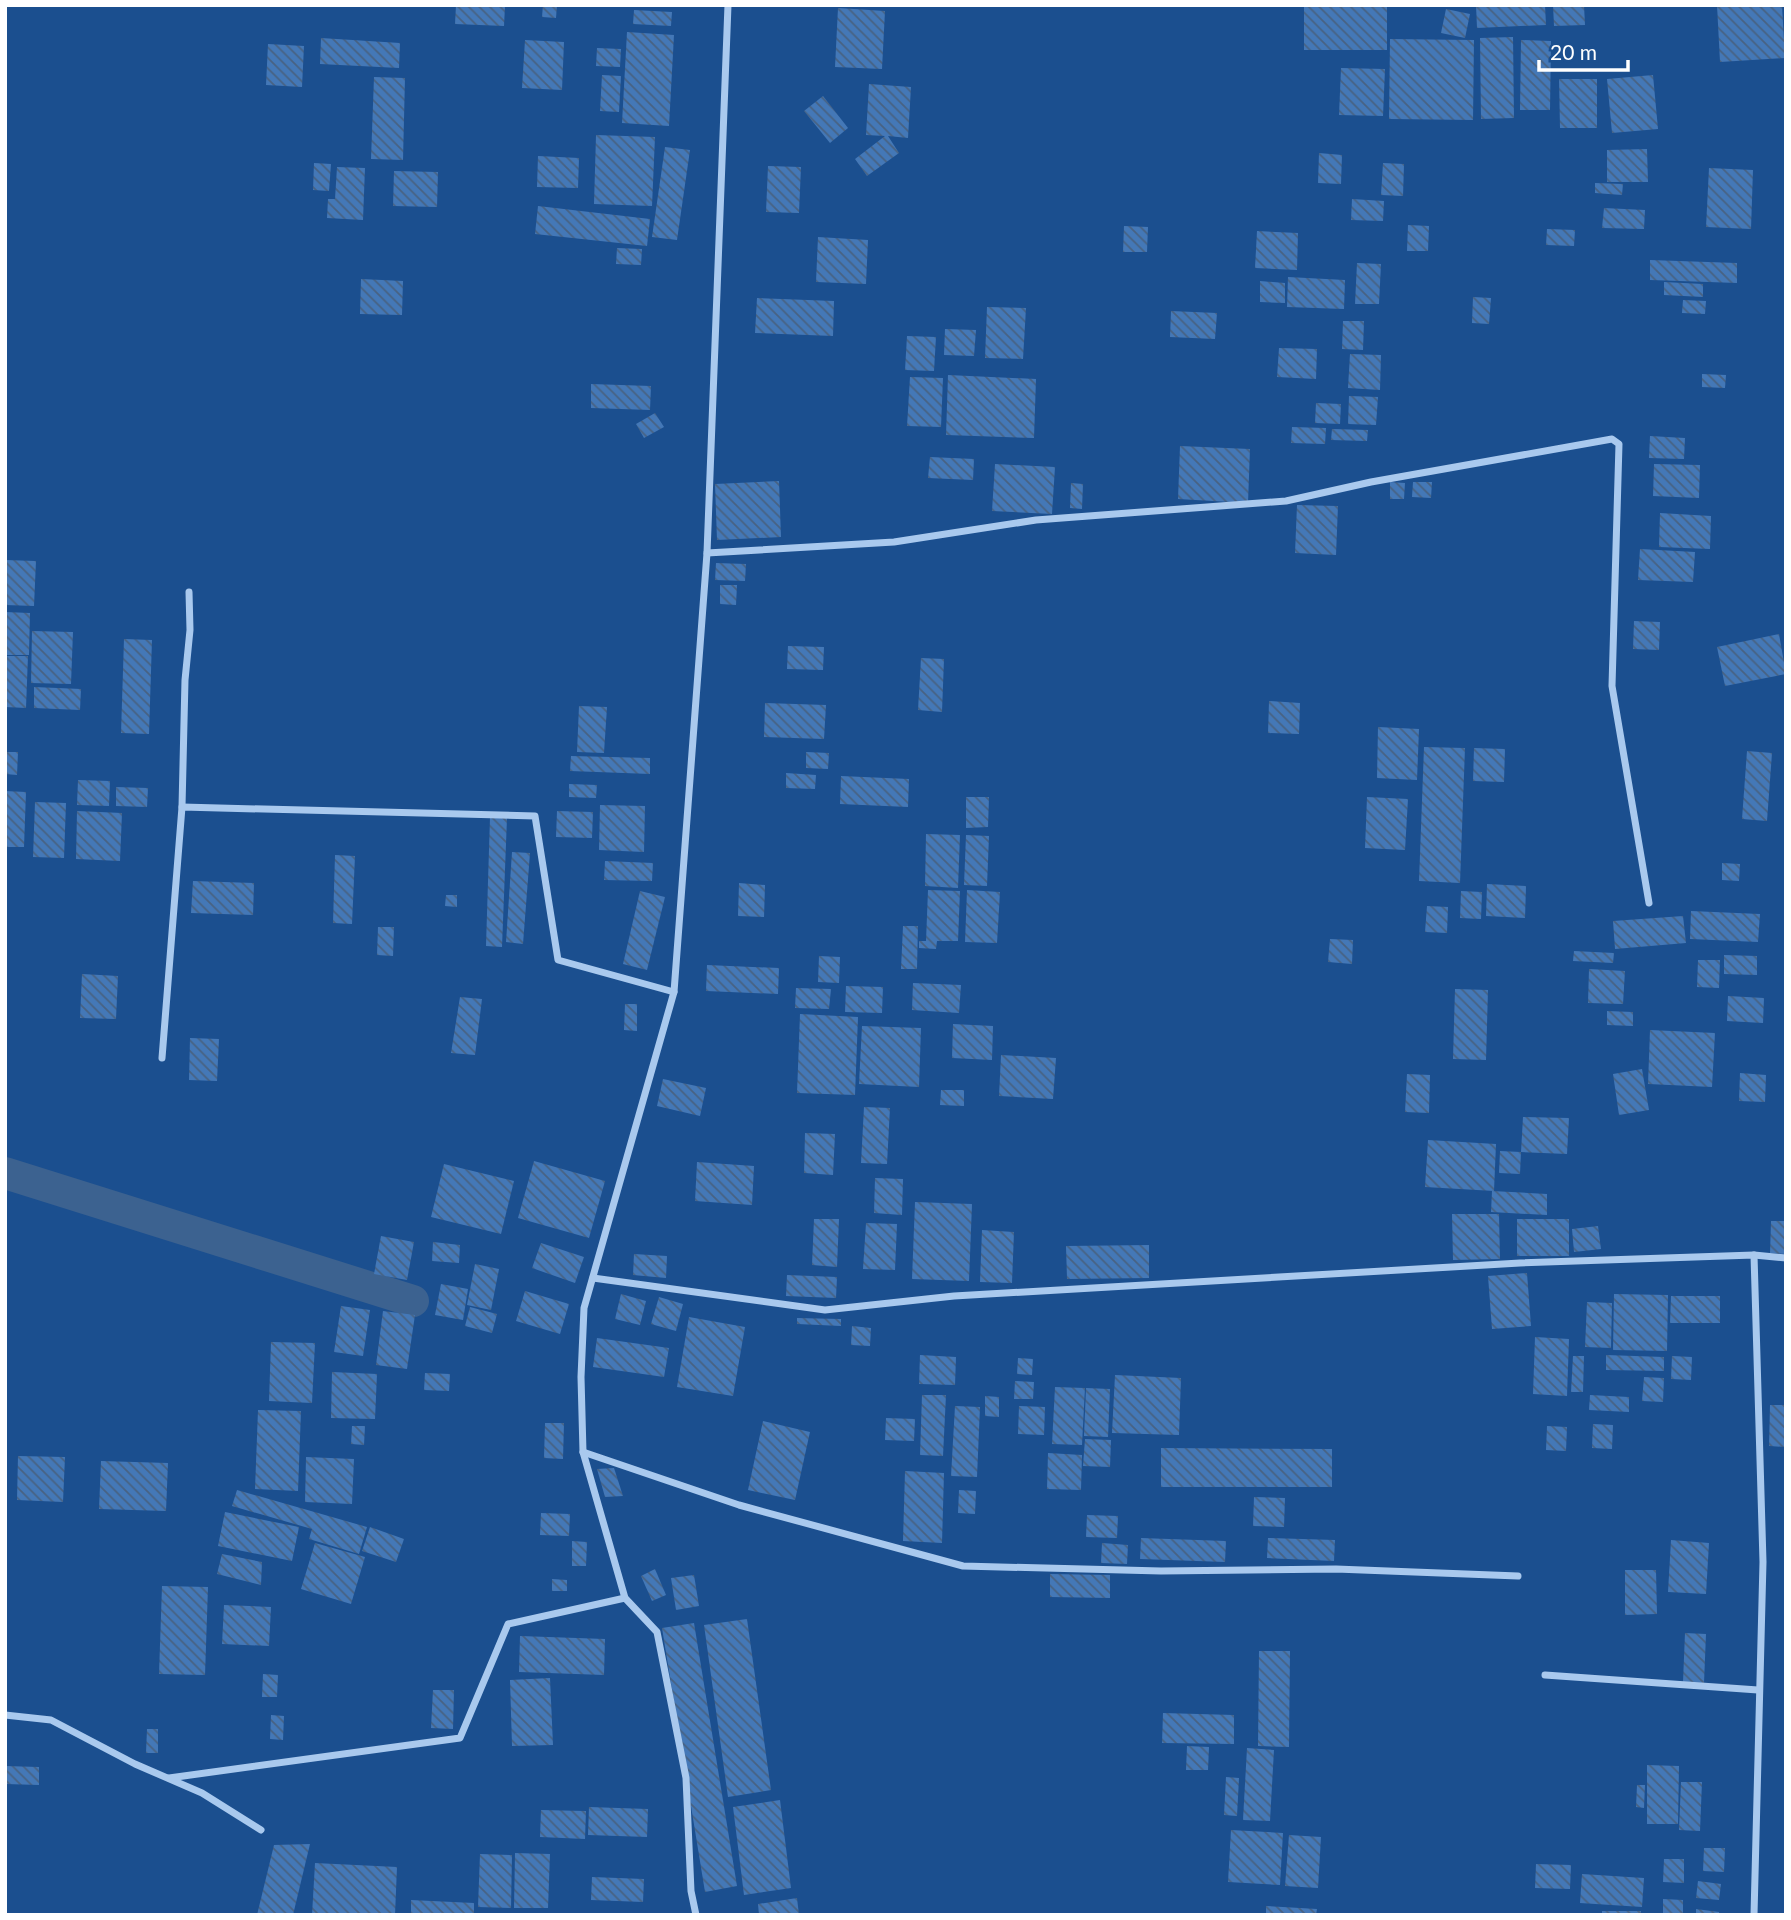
<svg xmlns="http://www.w3.org/2000/svg" width="1791" height="1920" font-family="Lato,sans-serif">
	<defs>
		<pattern id="building-back-hatch" width="6" height="6" patternUnits="userSpaceOnUse" patternTransform="scale(1.75)"><rect width="6" height="6" fill="#4478b7"/><path d="M-1 5l2 2M0 0l6 6M5-1l2 2" fill="none" stroke="#486282"/></pattern>
	</defs>
	<rect width="100%" height="100%" fill="#1b4f8f"/>
	<g fill="none" stroke-linecap="round" stroke-linejoin="round">
		<path stroke="#3c6290" stroke-width="32" d="M5,1173L413,1301"/>
	</g>
	<g fill="url(#building-back-hatch)">
		<path d="M456,5L505,6L504,26L455,24Z"/>
		<path d="M543,5H557L556,18L542,17Z"/>
		<path d="M1476,5H1545L1546,25L1477,28Z"/>
		<path d="M1553,5H1584L1585,25L1554,26Z"/>
		<path d="M1717,5H1782L1785,58L1720,62Z"/>
		<path d="M1304,6L1387,7V50H1304Z"/>
		<path d="M838,8L885,11L882,69L835,67Z"/>
		<path d="M1446,9L1470,14L1465,38L1441,33Z"/>
		<path d="M634,10L672,12L671,26L633,24Z"/>
		<path d="M627,32L674,35L669,126L622,123Z"/>
		<path d="M1513,37L1514,118L1481,119L1480,38Z"/>
		<path d="M321,38L400,43L399,68L320,64Z"/>
		<path d="M1390,39L1474,40L1473,120L1389,119Z"/>
		<path d="M525,40L564,42L562,90L522,88Z"/>
		<path d="M1521,40L1551,41L1550,110H1520Z"/>
		<path d="M268,44L304,46L302,87L266,85Z"/>
		<path d="M597,48L621,49L620,67L596,66Z"/>
		<path d="M1341,68L1385,69L1383,116L1339,115Z"/>
		<path d="M602,75L621,76L619,112L600,111Z"/>
		<path d="M1653,75L1658,129L1612,133L1607,79Z"/>
		<path d="M374,77L405,78L403,160L371,159Z"/>
		<path d="M1559,79H1597V128H1560Z"/>
		<path d="M869,84L911,87L908,138L888,136L899,153L867,176L855,159L885,136L866,135Z"/>
		<path d="M823,96L848,128L830,143L804,111Z"/>
		<path d="M596,135L655,137L652,206L594,204Z"/>
		<path d="M665,147L690,150L677,240L652,237Z"/>
		<path d="M1647,149L1648,182H1607V150Z"/>
		<path d="M1319,153L1342,155L1341,184L1318,183Z"/>
		<path d="M538,156L579,158L578,188L537,187Z"/>
		<path d="M314,163L331,164L329,191L313,190Z"/>
		<path d="M1383,163L1404,164L1403,196L1381,195Z"/>
		<path d="M768,166L801,167L799,213L766,212Z"/>
		<path d="M337,167L365,168L363,220L327,218L328,199H335Z"/>
		<path d="M1709,168L1753,170L1751,229L1706,227Z"/>
		<path d="M394,171L438,172L437,207L393,206Z"/>
		<path d="M1595,183L1623,184L1622,195L1595,193Z"/>
		<path d="M1352,199L1384,201L1383,221L1351,220Z"/>
		<path d="M538,206L650,219L647,246L535,234Z"/>
		<path d="M1604,208L1645,210L1644,229L1602,228Z"/>
		<path d="M1408,225L1429,226L1428,251H1407Z"/>
		<path d="M1124,226L1148,227L1147,252H1123Z"/>
		<path d="M1547,229L1575,230L1574,246L1546,245Z"/>
		<path d="M1257,231L1298,233L1297,270L1255,268Z"/>
		<path d="M818,237L868,240L866,284L816,282Z"/>
		<path d="M617,248L642,249L641,265L616,264Z"/>
		<path d="M1650,260L1737,263V283L1650,280Z"/>
		<path d="M1357,263L1381,264L1379,304H1355Z"/>
		<path d="M1288,277L1345,280L1344,309L1287,307Z"/>
		<path d="M361,279L403,281L402,315L360,314Z"/>
		<path d="M1260,281L1285,283V303L1260,302Z"/>
		<path d="M1664,282L1703,284V297L1664,295Z"/>
		<path d="M1473,297L1491,298L1489,324L1472,323Z"/>
		<path d="M757,298L834,301L833,336L755,333Z"/>
		<path d="M1683,300L1706,301L1705,314L1682,313Z"/>
		<path d="M987,307L1026,308L1023,359L985,358Z"/>
		<path d="M1171,311L1217,313L1215,339L1170,337Z"/>
		<path d="M1343,321H1364L1363,350L1342,349Z"/>
		<path d="M945,329L976,330L974,356L944,355Z"/>
		<path d="M907,336L936,337L934,371L905,370Z"/>
		<path d="M1279,348L1317,349L1316,379L1277,377Z"/>
		<path d="M1350,354L1381,355L1380,390L1348,388Z"/>
		<path d="M1702,374L1726,375L1725,388L1702,387Z"/>
		<path d="M948,375L1036,379L1034,438L946,435Z"/>
		<path d="M910,377L943,378L941,427L907,426Z"/>
		<path d="M591,384L651,386L650,410L591,408Z"/>
		<path d="M1349,396L1378,397L1376,425L1348,424Z"/>
		<path d="M1316,403L1341,404L1340,424L1315,423Z"/>
		<path d="M655,413L664,427L644,438L636,424Z"/>
		<path d="M1292,427L1326,428L1325,444L1291,443Z"/>
		<path d="M1332,429L1368,430L1367,441L1331,440Z"/>
		<path d="M1650,436L1685,438L1684,459L1649,458Z"/>
		<path d="M1180,446L1250,449L1248,503L1178,499Z"/>
		<path d="M930,457L974,459L973,480L928,478Z"/>
		<path d="M995,464L1055,467L1052,514L992,511Z"/>
		<path d="M1654,464L1700,465L1699,498L1653,496Z"/>
		<path d="M779,481L781,537L717,540L715,484Z"/>
		<path d="M1390,482L1405,483L1404,499H1390Z"/>
		<path d="M1413,482H1432L1431,498L1412,497Z"/>
		<path d="M1071,483L1083,484L1082,509L1070,508Z"/>
		<path d="M1297,505L1338,506L1336,555L1295,553Z"/>
		<path d="M1660,513L1711,516L1710,549L1659,547Z"/>
		<path d="M1640,549L1695,552L1693,582L1638,580Z"/>
		<path d="M5,560L36,561L34,606L5,605Z"/>
		<path d="M716,563L746,564L745,581L715,580Z"/>
		<path d="M720,585H737L736,605L720,604Z"/>
		<path d="M5,612L30,613L29,655H5Z"/>
		<path d="M1634,621L1660,622L1659,650L1633,649Z"/>
		<path d="M32,631L73,632L71,684L31,683Z"/>
		<path d="M1779,634L1786,674L1725,686L1717,647Z"/>
		<path d="M124,639L152,640L149,734L121,733Z"/>
		<path d="M788,646L824,647L823,670L787,669Z"/>
		<path d="M5,656H28L26,708L5,707Z"/>
		<path d="M921,658L944,659L942,712L918,710Z"/>
		<path d="M34,687L81,689L80,710L34,708Z"/>
		<path d="M1269,701L1300,703L1299,734L1268,733Z"/>
		<path d="M765,703L826,705L824,739L764,737Z"/>
		<path d="M579,706L607,707L604,753L577,752Z"/>
		<path d="M1378,727L1419,729L1417,780L1377,778Z"/>
		<path d="M1424,747L1465,748L1460,883L1419,881Z"/>
		<path d="M1474,748L1505,749L1504,782L1473,781Z"/>
		<path d="M1747,751L1772,753L1767,821L1742,819Z"/>
		<path d="M5,752H18L17,775L5,774Z"/>
		<path d="M806,752L829,753L828,769L806,768Z"/>
		<path d="M571,756L650,758V774L570,771Z"/>
		<path d="M786,773L816,775L815,789L786,788Z"/>
		<path d="M841,776L909,779L908,807L840,804Z"/>
		<path d="M78,780L110,781L109,806L77,805Z"/>
		<path d="M569,784L597,785L596,798L569,797Z"/>
		<path d="M116,787L148,788L147,807L116,806Z"/>
		<path d="M5,791L26,792L24,847H5Z"/>
		<path d="M966,797H989L988,827L966,828Z"/>
		<path d="M1367,797L1408,799L1405,850L1365,848Z"/>
		<path d="M35,802L66,803L64,858L33,857Z"/>
		<path d="M600,805L645,806L644,852L599,850Z"/>
		<path d="M77,811L122,813L120,861L76,859Z"/>
		<path d="M557,811L593,812L592,838L556,837Z"/>
		<path d="M490,817L507,818L502,947L486,946Z"/>
		<path d="M926,834L960,835L958,888L925,886Z"/>
		<path d="M966,835L989,836L987,886L964,885Z"/>
		<path d="M512,852L530,853L523,944L506,942Z"/>
		<path d="M335,855L355,856L352,924L333,923Z"/>
		<path d="M605,861L653,863L652,881L604,880Z"/>
		<path d="M1722,863L1740,864L1739,881L1722,880Z"/>
		<path d="M193,881L254,883L253,915L191,913Z"/>
		<path d="M739,883L765,885L764,917L738,916Z"/>
		<path d="M1487,884L1526,886L1525,918L1486,916Z"/>
		<path d="M928,890L960,891L958,941H937L936,949L919,948V941H926Z"/>
		<path d="M967,890L1000,892L997,943L965,942Z"/>
		<path d="M640,891L665,897L647,970L623,964Z"/>
		<path d="M1461,891L1482,892L1481,919L1460,918Z"/>
		<path d="M446,895H457V907L445,906Z"/>
		<path d="M1427,906L1448,907L1447,933L1425,932Z"/>
		<path d="M1691,911L1760,914L1758,942L1690,939Z"/>
		<path d="M1683,916L1686,943L1615,949L1613,921Z"/>
		<path d="M903,926H918L917,969H901Z"/>
		<path d="M378,927H394L393,956L377,955Z"/>
		<path d="M1330,939L1353,940L1352,964L1328,962Z"/>
		<path d="M1574,951L1614,953L1613,963L1573,961Z"/>
		<path d="M1724,955L1757,956V975L1724,974Z"/>
		<path d="M819,956L840,957L839,983L818,982Z"/>
		<path d="M1698,960H1720L1719,988L1697,987Z"/>
		<path d="M707,965L779,968L778,994L706,991Z"/>
		<path d="M1589,969L1625,971L1623,1004L1588,1003Z"/>
		<path d="M82,974L118,976L116,1019L80,1018Z"/>
		<path d="M913,983L961,985L959,1013L912,1010Z"/>
		<path d="M846,986L883,987L882,1013L845,1012Z"/>
		<path d="M796,988L831,989L829,1009L795,1008Z"/>
		<path d="M1455,989L1488,990L1486,1060L1453,1059Z"/>
		<path d="M1728,996L1764,998L1763,1023L1727,1021Z"/>
		<path d="M460,997L482,999L475,1055L451,1053Z"/>
		<path d="M625,1004H637V1031L624,1030Z"/>
		<path d="M1607,1011L1633,1012V1026L1607,1025Z"/>
		<path d="M800,1014L858,1017L855,1095L797,1093Z"/>
		<path d="M953,1024L993,1026L992,1060L952,1058Z"/>
		<path d="M862,1026L921,1028L919,1087L859,1084Z"/>
		<path d="M1650,1030L1715,1033L1712,1087L1648,1084Z"/>
		<path d="M190,1038L219,1039L217,1081L189,1080Z"/>
		<path d="M1001,1055L1056,1058L1053,1099L999,1096Z"/>
		<path d="M1642,1069L1649,1110L1619,1115L1613,1074Z"/>
		<path d="M1740,1073L1766,1075L1765,1102L1739,1101Z"/>
		<path d="M1407,1074L1430,1075L1429,1113L1405,1112Z"/>
		<path d="M663,1079L706,1088L700,1116L657,1106Z"/>
		<path d="M941,1090H964V1106L940,1105Z"/>
		<path d="M864,1107L890,1108L887,1164L861,1163Z"/>
		<path d="M1523,1117L1569,1118L1567,1154L1521,1152Z"/>
		<path d="M805,1133L835,1134L833,1175L804,1173Z"/>
		<path d="M1428,1140L1496,1144L1494,1191L1425,1187Z"/>
		<path d="M1500,1151L1521,1152L1520,1174L1499,1173Z"/>
		<path d="M534,1161L605,1181L589,1238L518,1218Z"/>
		<path d="M697,1162L754,1166L752,1205L695,1201Z"/>
		<path d="M444,1164L514,1181L501,1234L431,1217Z"/>
		<path d="M875,1178L903,1179L902,1215L874,1213Z"/>
		<path d="M1492,1191L1547,1194V1215L1491,1212Z"/>
		<path d="M915,1202L972,1204L969,1281L912,1279Z"/>
		<path d="M1452,1214H1499L1500,1259L1453,1260Z"/>
		<path d="M814,1219H839L837,1267L812,1265Z"/>
		<rect x="1517" y="1219" width="52" height="37"/>
		<path d="M1771,1221H1786V1254L1770,1253Z"/>
		<path d="M866,1223L897,1224L895,1270L863,1269Z"/>
		<path d="M1598,1226L1601,1249L1574,1252L1572,1229Z"/>
		<path d="M982,1230L1014,1232L1012,1283L980,1282Z"/>
		<path d="M381,1236L414,1242L407,1280L374,1274Z"/>
		<path d="M433,1242L460,1245L459,1263L432,1261Z"/>
		<path d="M541,1243L584,1257L575,1283L532,1268Z"/>
		<path d="M1149,1245V1278L1067,1279L1066,1246Z"/>
		<path d="M634,1254L667,1256L666,1278L633,1275Z"/>
		<path d="M475,1264L499,1269L491,1310L467,1305Z"/>
		<path d="M1527,1273L1531,1326L1492,1329L1488,1276Z"/>
		<path d="M787,1275L837,1277L836,1298L786,1296Z"/>
		<path d="M441,1284L468,1289L463,1320L435,1315Z"/>
		<path d="M525,1291L569,1304L560,1334L516,1321Z"/>
		<path d="M621,1294L646,1301L640,1325L615,1319Z"/>
		<path d="M1614,1294L1668,1295L1667,1351L1613,1350Z"/>
		<path d="M1671,1296H1720V1323H1670Z"/>
		<path d="M659,1297L683,1304L676,1331L651,1324Z"/>
		<path d="M1587,1302L1612,1303L1611,1348L1585,1347Z"/>
		<path d="M341,1306L370,1310L363,1356L334,1352Z"/>
		<path d="M470,1307L497,1314L492,1333L465,1326Z"/>
		<path d="M383,1311L415,1315L407,1369L376,1365Z"/>
		<path d="M689,1317L745,1327L733,1396L677,1387Z"/>
		<path d="M797,1318L841,1319V1326L797,1324Z"/>
		<path d="M852,1326L871,1328L870,1346L851,1345Z"/>
		<path d="M1535,1337L1569,1339L1567,1396L1533,1394Z"/>
		<path d="M597,1338L669,1348L664,1377L593,1367Z"/>
		<path d="M271,1342L315,1343L312,1403L269,1401Z"/>
		<path d="M920,1355L956,1357L955,1385L919,1384Z"/>
		<path d="M1606,1355L1664,1357V1371L1606,1370Z"/>
		<path d="M1573,1356H1584L1583,1392H1571Z"/>
		<path d="M1672,1356L1692,1357L1691,1380L1671,1379Z"/>
		<path d="M1018,1358L1033,1359L1032,1375L1017,1374Z"/>
		<path d="M332,1372L377,1374L375,1419L331,1418Z"/>
		<path d="M425,1373L450,1374L449,1391L424,1390Z"/>
		<path d="M1115,1375L1181,1378L1179,1435L1112,1433Z"/>
		<path d="M1644,1377L1664,1378L1663,1402L1642,1401Z"/>
		<path d="M1015,1381L1034,1382L1033,1399H1014Z"/>
		<path d="M1055,1387L1085,1388L1082,1445L1052,1444Z"/>
		<path d="M1086,1388L1110,1389L1108,1437L1084,1436Z"/>
		<path d="M922,1395H946L943,1456L920,1455Z"/>
		<path d="M1590,1395L1629,1397V1412L1589,1410Z"/>
		<path d="M985,1396L999,1397V1417L985,1416Z"/>
		<path d="M1770,1405H1786V1447L1769,1446Z"/>
		<path d="M955,1406L980,1407L977,1477L951,1476Z"/>
		<path d="M1019,1406L1045,1407L1044,1435L1018,1434Z"/>
		<path d="M258,1410L301,1411L298,1491L255,1489Z"/>
		<path d="M886,1418L915,1419L914,1441L885,1440Z"/>
		<path d="M763,1421L810,1432L795,1500L748,1490Z"/>
		<path d="M545,1423H564L563,1459L544,1458Z"/>
		<path d="M1593,1424L1613,1425L1612,1449L1592,1448Z"/>
		<path d="M352,1426H365L364,1445L351,1444Z"/>
		<path d="M1547,1426L1567,1427L1566,1451L1546,1450Z"/>
		<path d="M1085,1439L1111,1440L1110,1467L1083,1466Z"/>
		<path d="M1161,1448L1332,1449V1487H1161Z"/>
		<path d="M1048,1453L1082,1455L1081,1490L1047,1489Z"/>
		<path d="M18,1456L65,1457L63,1502L17,1500Z"/>
		<path d="M306,1457L354,1459L352,1504L305,1502Z"/>
		<path d="M101,1461L168,1463L166,1511L99,1509Z"/>
		<path d="M614,1468L623,1496L605,1497L597,1469Z"/>
		<path d="M905,1471L944,1473L942,1543L903,1541Z"/>
		<path d="M237,1490L367,1527L359,1554L309,1539L312,1529L232,1506Z"/>
		<path d="M959,1490L976,1491L975,1514L958,1513Z"/>
		<path d="M1254,1497L1285,1498L1284,1527L1253,1526Z"/>
		<path d="M225,1512L299,1527L292,1561L218,1546Z"/>
		<path d="M541,1513L570,1514L569,1536L540,1535Z"/>
		<path d="M1087,1515L1118,1516L1117,1538L1086,1537Z"/>
		<path d="M370,1527L404,1539L396,1562L362,1551Z"/>
		<path d="M1141,1538L1226,1541L1225,1562L1140,1559Z"/>
		<path d="M1268,1538L1335,1540L1334,1561L1267,1558Z"/>
		<path d="M1671,1540L1709,1543L1706,1594L1668,1592Z"/>
		<path d="M572,1541L587,1542L586,1566H572Z"/>
		<path d="M315,1543L365,1557L351,1604L301,1589Z"/>
		<path d="M1102,1543L1128,1545L1127,1564L1101,1563Z"/>
		<path d="M222,1554L262,1562L261,1585L217,1574Z"/>
		<path d="M655,1569L666,1595L652,1601L641,1576Z"/>
		<path d="M1625,1570H1656L1657,1614L1625,1615Z"/>
		<path d="M1050,1574L1110,1575V1598L1050,1597Z"/>
		<path d="M694,1575L699,1606L676,1610L671,1578Z"/>
		<path d="M552,1579L567,1580V1591H552Z"/>
		<path d="M162,1586L208,1587L205,1675L159,1674Z"/>
		<path d="M224,1605L271,1607L269,1646L222,1644Z"/>
		<path d="M747,1619L771,1790L728,1797L704,1625Z"/>
		<path d="M694,1623L737,1886L705,1892L662,1628Z"/>
		<path d="M1685,1633L1706,1634L1704,1683L1683,1682Z"/>
		<path d="M520,1636L605,1639L604,1675L519,1672Z"/>
		<path d="M1259,1651H1290L1289,1747L1258,1746Z"/>
		<path d="M263,1674L278,1675L277,1697H262Z"/>
		<path d="M550,1678L553,1745L512,1746L510,1680Z"/>
		<path d="M433,1690H454L453,1729L431,1728Z"/>
		<path d="M1163,1713L1234,1715V1744L1162,1743Z"/>
		<path d="M271,1715L284,1716L283,1740L270,1739Z"/>
		<path d="M147,1729H158V1753H146Z"/>
		<path d="M1187,1746L1209,1747L1208,1770H1186Z"/>
		<path d="M1247,1748L1274,1750L1270,1821L1243,1820Z"/>
		<path d="M1647,1765L1679,1766L1678,1824H1647Z"/>
		<path d="M5,1766L39,1767V1785L5,1784Z"/>
		<path d="M1226,1777L1239,1778L1237,1816L1224,1815Z"/>
		<path d="M1681,1782H1702L1700,1831L1679,1830Z"/>
		<path d="M1637,1785H1645L1644,1808L1636,1807Z"/>
		<path d="M780,1800L791,1888L744,1895L733,1807Z"/>
		<path d="M589,1807L648,1809L647,1837L588,1835Z"/>
		<path d="M541,1810L586,1811L585,1839L540,1837Z"/>
		<path d="M1231,1830L1283,1833L1280,1885L1228,1882Z"/>
		<path d="M1289,1835L1321,1837L1318,1888L1285,1886Z"/>
		<path d="M310,1844L293,1915H257L274,1845Z"/>
		<path d="M1704,1848H1725L1724,1872L1703,1871Z"/>
		<path d="M515,1853L550,1854L548,1908H514Z"/>
		<path d="M480,1854L512,1855L511,1908L478,1907Z"/>
		<path d="M1664,1859H1684V1883L1663,1882Z"/>
		<path d="M315,1863L397,1867L395,1915H312Z"/>
		<path d="M1536,1864L1571,1865L1570,1889L1535,1888Z"/>
		<path d="M1582,1874L1644,1878L1642,1907L1580,1903Z"/>
		<path d="M592,1877L644,1879L643,1902L591,1900Z"/>
		<path d="M1698,1881L1721,1884L1719,1900L1696,1898Z"/>
		<path d="M797,1898L799,1915H759L758,1904Z"/>
		<path d="M1663,1899L1683,1900V1915H1663Z"/>
		<path d="M411,1900L474,1903V1915H411Z"/>
		<path d="M1266,1906L1317,1909L1316,1915H1266Z"/>
		<path d="M1696,1909L1719,1912V1915H1696Z"/>
		<rect x="1602" y="1911" width="39" height="4"/>
	</g>
	<g fill="none" stroke-linecap="round" stroke-linejoin="round">
		<g stroke="#a9c9ee" stroke-width="7">
			<path d="M707,553L894,542L1036,520L1286,501L1371,482L1612,439L1619,444L1612,686L1649,903"/>
			<path d="M182,807L185,680L190,630L189,592"/>
			<path d="M162,1058L182,807L535,816L558,960L674,992"/>
			<path d="M593,1278L825,1310L954,1296L1520,1263L1754,1255L1786,1258"/>
			<path d="M583,1452L739,1505L963,1566L1161,1571L1336,1569L1518,1576"/>
			<path d="M1545,1675L1758,1690"/>
			<path d="M5,1715L51,1720L135,1764L202,1793L261,1830"/>
			<path d="M169,1778L460,1738L508,1624L625,1598"/>
			<path d="M696,1915L691,1891L686,1778L657,1632L625,1598L583,1452L581,1377L584,1308L674,992L707,553L728,5"/>
			<path d="M1754,1915L1763,1562L1754,1255"/>
		</g>
	</g>
	<rect width="1791" height="1920" fill="none" stroke="#ffffff" stroke-width="14"/>
	<path d="M1539 60v10h89v-10" fill="none" stroke="#ffffff" stroke-width="3.5"/>
	<text x="1550" y="60" font-size="21" fill="#ffffff" stroke="#1b4f8f" stroke-width="5" paint-order="stroke">20 m</text>
</svg>
